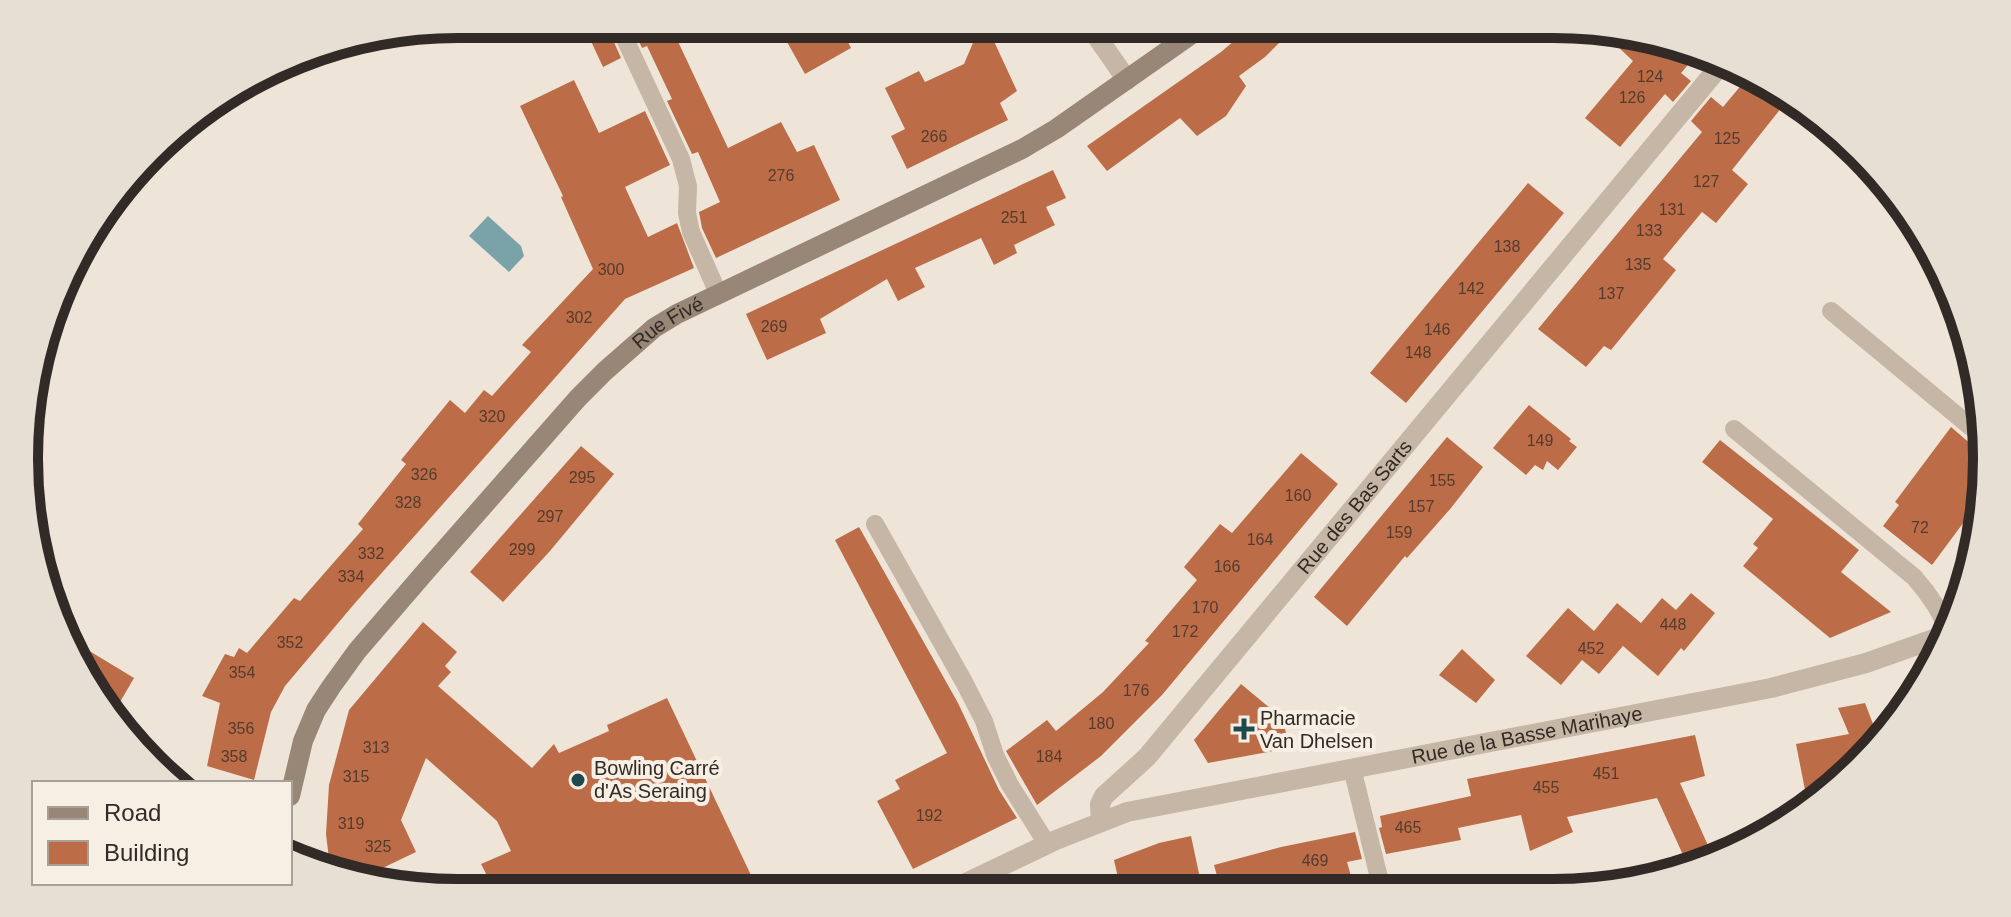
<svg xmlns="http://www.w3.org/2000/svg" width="2011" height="917" font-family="Arial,sans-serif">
	<rect width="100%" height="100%" fill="#eee5d8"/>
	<path fill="#79a3a9" d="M488,216L521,246L524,256L509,272L469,236Z"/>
	<g fill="#bc6d48">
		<path d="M583,24H606L621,58L603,67Z"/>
		<path d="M631,24H693L674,33L728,148L781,122L797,152L814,145L840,200L716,258L702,228L699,212L720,202L698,152L692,154L667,101L672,99L647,46L642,48Z"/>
		<path d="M835,24H839L851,48L805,74L787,42L814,27L817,33Z"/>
		<path d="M981,24H986L1017,91L1000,103L1008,120L907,169L891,136L905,129L885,88L919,71L925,82L964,64Z"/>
		<path d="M1254,24H1298L1265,57L1239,76L1246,86L1226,116L1197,136L1180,118L1107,171L1087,146L1221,52Z"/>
		<path d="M1621,38L1698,53L1681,73L1691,81L1673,102L1665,94L1620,147L1585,118L1633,61L1615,44Z"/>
		<path d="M1748,77L1786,102L1732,170L1748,184L1716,223L1702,212L1663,259L1676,270L1611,350L1604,346L1586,367L1538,329L1702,132L1691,121L1711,97L1723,107Z"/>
		<path d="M574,80L599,133L645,111L670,165L625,187L648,237L677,223L694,268L625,299L355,603L285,686L271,712L254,780L207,766L220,703L202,696L225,654L234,657L239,648L247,653L294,598L300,601L363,529L358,524L406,464L401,460L450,400L465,413L484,390L492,396L531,352L522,345L593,269L561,197L563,196L520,106Z"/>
		<path d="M1053,170L1066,198L1046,207L1055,225L1014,245L1017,253L994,265L981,238L915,268L925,287L898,301L887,279L820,319L826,333L767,360L746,314Z"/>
		<path d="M1528,183L1564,213L1406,403L1370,373Z"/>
		<path d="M1529,405L1571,439L1569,441L1577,447L1558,470L1547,461L1543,470L1535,465L1526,475L1493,448Z"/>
		<path d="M1951,427L1987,458L1978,503L1932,565L1883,526L1899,505L1895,502Z"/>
		<path d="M1447,437L1483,467L1451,508L1407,558L1405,556L1347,626L1314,597Z"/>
		<path d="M1720,440L1859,550L1841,572L1891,612L1830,638L1743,566L1758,548L1753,544L1773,519L1702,462Z"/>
		<path d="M581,446L614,474L550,551L503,602L470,572Z"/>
		<path d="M1301,453L1338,484L1162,695L1101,756L1037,805L1006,751L1047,720L1056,731L1103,692L1149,643L1145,641L1197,580L1184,567L1220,524L1232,533Z"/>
		<path d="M859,527L958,703L999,790L1017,818L913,869L877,801L900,789L895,780L947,753L835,540Z"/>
		<path d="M1691,593L1715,613L1684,651L1681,648L1658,676L1623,646L1599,674L1582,660L1561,685L1526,656L1568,608L1594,631L1617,603L1641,623L1662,598L1676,610Z"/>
		<path d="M423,622L457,652L445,666L451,672L438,686L532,768L554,744L559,753L609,731L607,725L667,698L759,892L496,893L481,864L511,851L497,821L426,758L401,820L416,852L368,875L330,867L326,834L329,785L349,710Z"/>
		<path d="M68,638L134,678L113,714L82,675Z"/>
		<path d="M1462,649L1495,680L1476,703L1439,675Z"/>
		<path d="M1241,684L1283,719L1289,748L1208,763L1194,740Z"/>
		<path d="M1865,703L1875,729L1895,725L1830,790L1806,795L1796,744L1849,734L1838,708Z"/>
		<path d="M1695,735L1705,776L1680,783L1715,861L1689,868L1657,798L1567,817L1573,832L1530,851L1521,815L1458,828L1461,840L1386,854L1379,828L1382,827L1380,816L1471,796L1467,779Z"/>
		<path d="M1355,832L1362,859L1347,862L1355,890H1221L1214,865L1281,847Z"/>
		<path d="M1191,836L1201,883L1166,891H1121L1114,860L1159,843Z"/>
	</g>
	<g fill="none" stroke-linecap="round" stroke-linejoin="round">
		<g stroke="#c5b6a5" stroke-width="18">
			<path d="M618,24L681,159L688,186L687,213L691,232L718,293"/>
			<path d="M1831,311L1983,437"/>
			<path d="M1734,429L1914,577C1930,595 1941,611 1949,633"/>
			<path d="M875,524L964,682L984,721L995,755L1010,785L1047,844"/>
			<path d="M1352,768L1382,890"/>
			<path d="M1436,890L1444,887"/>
		</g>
		<g stroke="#c5b6a5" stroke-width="20">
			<path d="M1088,24L1127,80"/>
			<path id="s1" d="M1101,822L1100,804L1104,796L1147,757L1724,61"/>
			<path id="s2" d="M949,891L1056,840L1127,812L1771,688L1866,663L1948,634"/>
		</g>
		<path stroke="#988677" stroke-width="20" id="s3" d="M290,796L303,741L316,710L331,687L357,651L426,571L578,398L605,371L654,328L677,314L1022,149L1056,129L1206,24"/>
	</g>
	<g fill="#1f484f" stroke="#f7efe3" stroke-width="3">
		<path d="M1240 717h8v8h8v8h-8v8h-8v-8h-8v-8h8z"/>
		<circle cx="578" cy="780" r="8"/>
	</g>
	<g text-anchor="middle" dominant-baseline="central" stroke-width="8" stroke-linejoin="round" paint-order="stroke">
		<g font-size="16" fill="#543b2e">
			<text x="1650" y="76">124</text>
			<text x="1632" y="97">126</text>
			<text x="934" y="136">266</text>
			<text x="1727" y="138">125</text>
			<text x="781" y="175">276</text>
			<text x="1706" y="181">127</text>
			<text x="1672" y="209">131</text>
			<text x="1014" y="217">251</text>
			<text x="1649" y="230">133</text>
			<text x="1507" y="246">138</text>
			<text x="1638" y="264">135</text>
			<text x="611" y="269">300</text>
			<text x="1471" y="288">142</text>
			<text x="1611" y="293">137</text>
			<text x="579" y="317">302</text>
			<text x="774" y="326">269</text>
			<text x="1437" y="329">146</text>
			<text x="1418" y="352">148</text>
			<text x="492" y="416">320</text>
			<text x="1540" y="440">149</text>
			<text x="424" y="474">326</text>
			<text x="582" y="477">295</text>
			<text x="1442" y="480">155</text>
			<text x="1298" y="495">160</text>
			<text x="408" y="502">328</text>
			<text x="1421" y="506">157</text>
			<text x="550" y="516">297</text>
			<text x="1920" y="527">72</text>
			<text x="1399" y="532">159</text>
			<text x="1260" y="539">164</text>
			<text x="522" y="549">299</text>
			<text x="371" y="553">332</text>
			<text x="1227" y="566">166</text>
			<text x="351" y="576">334</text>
			<text x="1205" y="607">170</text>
			<text x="1673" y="624">448</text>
			<text x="1185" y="631">172</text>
			<text x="290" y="642">352</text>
			<text x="1591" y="648">452</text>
			<text x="242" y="672">354</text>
			<text x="1136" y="690">176</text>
			<text x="1101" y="723">180</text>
			<text x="241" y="728">356</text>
			<text x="376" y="747">313</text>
			<text x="234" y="756">358</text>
			<text x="1049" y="756">184</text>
			<text x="1606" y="773">451</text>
			<text x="356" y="776">315</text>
			<text x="1546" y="787">455</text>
			<text x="929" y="815">192</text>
			<text x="351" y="823">319</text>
			<text x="1408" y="827">465</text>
			<text x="378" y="846">325</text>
			<text x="1315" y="860">469</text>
		</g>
		<g font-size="20" fill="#322a26" stroke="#f7efe3">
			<text stroke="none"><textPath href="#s3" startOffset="616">Rue Fivé</textPath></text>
			<text stroke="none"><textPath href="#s1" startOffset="410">Rue des Bas Sarts</textPath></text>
			<text stroke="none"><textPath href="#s2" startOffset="602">Rue de la Basse Marihaye</textPath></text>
		</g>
		<g font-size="20" fill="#322a26" stroke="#f7efe3" text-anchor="start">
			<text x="1260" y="718">Pharmacie<tspan x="1260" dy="23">Van Dhelsen</tspan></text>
			<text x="594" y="768">Bowling Carré<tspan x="594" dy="23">d'As Seraing</tspan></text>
		</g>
	</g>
	<path d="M0 0H2011V917H0ZM458 38H1553A420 420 0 0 1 1973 458V459A420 420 0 0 1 1553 879H458A420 420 0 0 1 38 459V458A420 420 0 0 1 458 38Z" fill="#e7dfd4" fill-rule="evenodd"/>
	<path fill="none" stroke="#322a26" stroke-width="10" d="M458 38H1553A420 420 0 0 1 1973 458V459A420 420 0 0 1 1553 879H458A420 420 0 0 1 38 459V458A420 420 0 0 1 458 38Z"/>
	<rect x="32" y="781" width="260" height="104" fill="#f7efe3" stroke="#a8a097" stroke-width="2"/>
	<rect x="48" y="807" width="40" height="12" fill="#988677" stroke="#a8a097" stroke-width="2"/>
	<text x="104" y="821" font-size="24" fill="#322a26">Road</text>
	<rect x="48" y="841" width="40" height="24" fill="#bc6d48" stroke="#a8a097" stroke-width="2"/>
	<text x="104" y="861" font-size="24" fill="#322a26">Building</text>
</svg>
